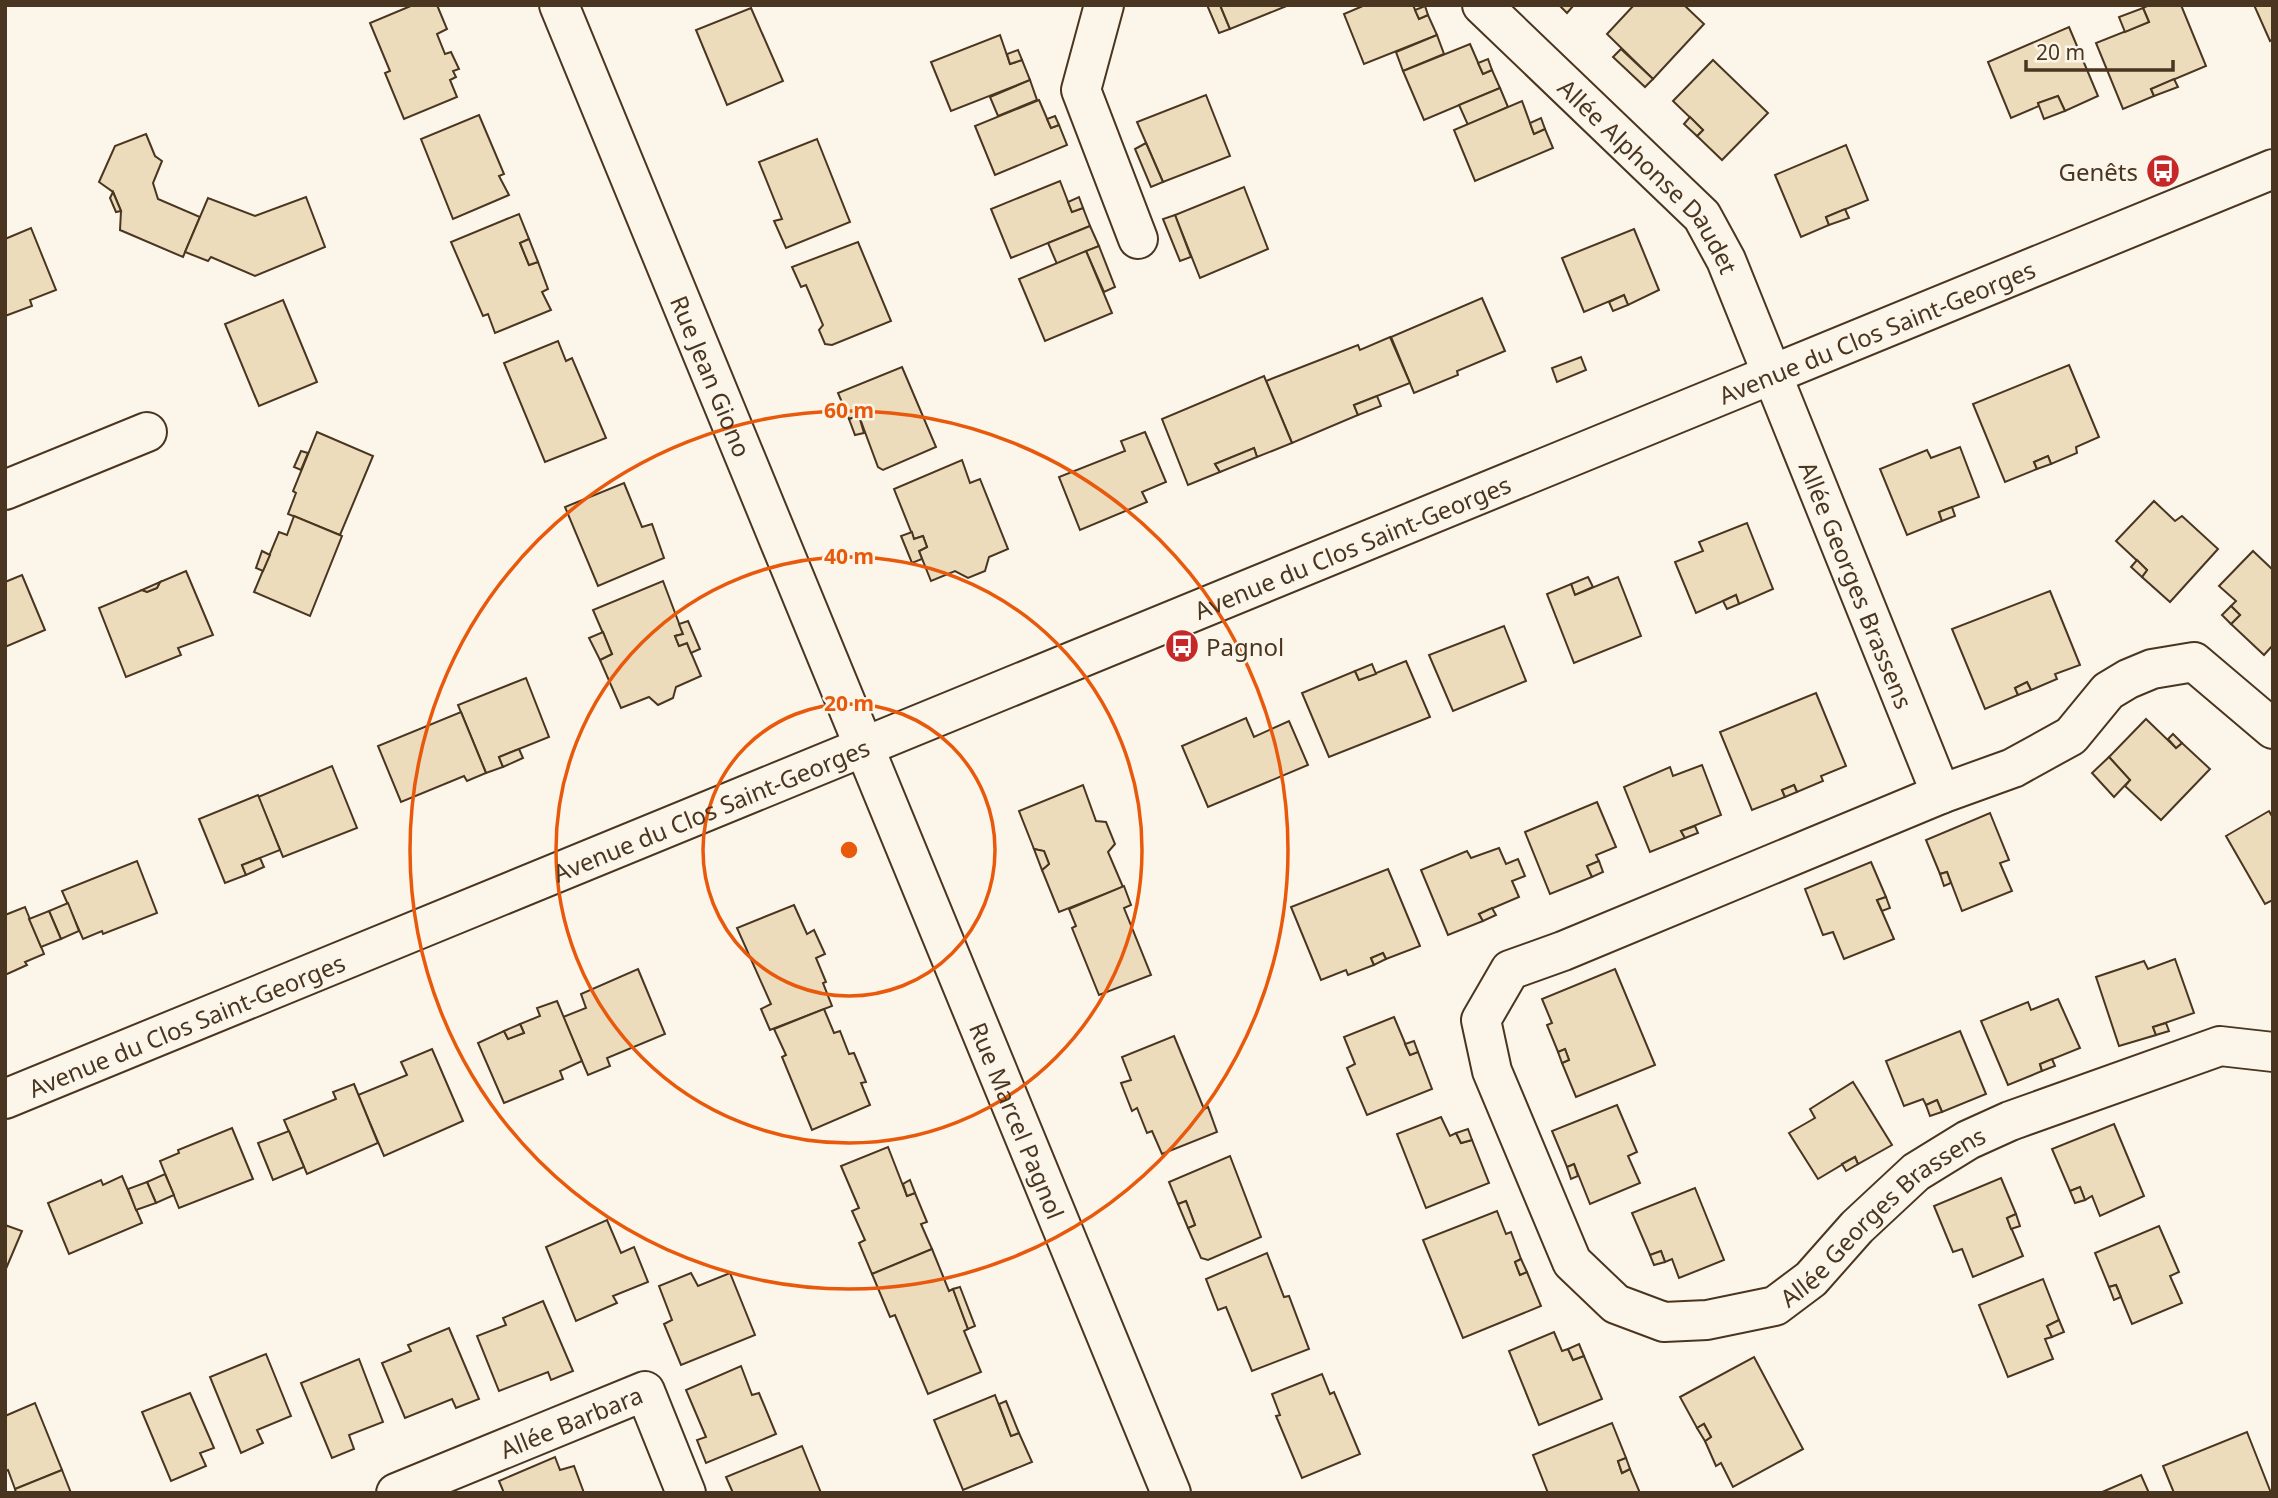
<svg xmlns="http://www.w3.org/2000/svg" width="2278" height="1498" font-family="'Noto Sans',sans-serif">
	<rect width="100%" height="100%" fill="#fbf6e9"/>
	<g fill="#ecdcbc" stroke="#4a3520" stroke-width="2">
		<path d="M413,5H437L447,29L437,34L445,54L451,52L459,69L453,71L456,77L450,80L457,97L404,119L385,73L390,71L370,23Z"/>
		<path d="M1207,5H1220L1230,29L1219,33Z"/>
		<path d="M1220,5H1289L1230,29Z"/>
		<path d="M1365,5H1413L1419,19L1428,15L1437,35L1364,64L1344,14Z"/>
		<path d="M1559,5H1574L1567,13Z"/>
		<path d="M1634,5H1684L1704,24L1653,79L1607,34Z"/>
		<path d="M2149,5H2181L2206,66L2151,89L2154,96L2123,109L2096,43L2149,22L2143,8Z"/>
		<path d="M2254,5H2273V39L2270,41Z"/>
		<path d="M1425,6L1428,15L1419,19L1415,10Z"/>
		<path d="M751,8L783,81L727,105L696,30Z"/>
		<path d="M2143,8L2149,22L2125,32L2119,17Z"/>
		<path d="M2069,27L2098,96L2065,111L2058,96L2038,103L2039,106L2011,118L1988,62Z"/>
		<path d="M1000,35L1010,64L1022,60L1030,80L951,111L931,62Z"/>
		<path d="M1437,35L1444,54L1403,71L1396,52Z"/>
		<path d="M1470,44L1483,74L1492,70L1500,88L1424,120L1403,71Z"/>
		<path d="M1621,49L1653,79L1645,87L1613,57Z"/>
		<path d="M1018,50L1022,60L1010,64L1007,54Z"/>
		<path d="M1488,59L1492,70L1483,74L1478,63Z"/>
		<path d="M1713,60L1768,113L1722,160L1697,136L1703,130L1673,101Z"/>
		<path d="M2174,79L2178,87L2154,96L2151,89Z"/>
		<path d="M1030,80L1037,100L998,116L990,97Z"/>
		<path d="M1500,88L1508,107L1468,125L1459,105Z"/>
		<path d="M1206,95L1230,156L1163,182L1137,122Z"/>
		<path d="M2058,96L2065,111L2044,119L2038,103Z"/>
		<path d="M1039,100L1051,128L1059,125L1067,145L995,175L975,126Z"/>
		<path d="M1522,101L1534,134L1545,129L1553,148L1475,181L1454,130Z"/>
		<path d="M479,115L504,174L499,176L509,195L453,219L421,139Z"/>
		<path d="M1055,116L1059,125L1051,128L1047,119Z"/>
		<path d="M1690,117L1703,130L1697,136L1684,124Z"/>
		<path d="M1541,118L1545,129L1534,134L1530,123Z"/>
		<path d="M146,134L155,156L162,161L153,183L158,199L200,217L183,257L120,230L121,211L113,192L99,182L115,146Z"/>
		<path d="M817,139L850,222L786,248L774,221L782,219L759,162Z"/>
		<path d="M1146,143L1163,182L1151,187L1135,149Z"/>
		<path d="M1846,145L1868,200L1826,217L1829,225L1801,237L1775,175Z"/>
		<path d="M1060,181L1072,212L1083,208L1090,226L1011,258L991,209Z"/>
		<path d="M1244,187L1268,249L1200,278L1175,215Z"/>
		<path d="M113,192L121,211L116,212L110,198Z"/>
		<path d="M306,197L325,247L255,276L211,257L208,261L185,252L208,198L255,216Z"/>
		<path d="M1079,197L1083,208L1072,212L1068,202Z"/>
		<path d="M1845,209L1849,218L1829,225L1826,217Z"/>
		<path d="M519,214L529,239L520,243L529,265L538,262L548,289L542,292L551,310L495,333L488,314L483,316L451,242Z"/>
		<path d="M1175,215L1191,257L1180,261L1163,219Z"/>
		<path d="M1090,226L1099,246L1057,264L1048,243Z"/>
		<path d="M31,228L56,290L30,300L32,306L5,316V239Z"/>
		<path d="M1634,229L1659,290L1628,305L1624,295L1584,312L1562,258Z"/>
		<path d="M529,239L538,262L529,265L520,243Z"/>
		<path d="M858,242L891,321L832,345L825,344L819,330L823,325L806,285L801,287L792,267Z"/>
		<path d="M1099,246L1115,287L1104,292L1086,251Z"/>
		<path d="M1086,251L1112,313L1045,341L1019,279Z"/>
		<path d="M1624,295L1628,305L1613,311L1609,302Z"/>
		<path d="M1482,298L1505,351L1457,371L1458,375L1414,393L1391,337Z"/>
		<path d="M283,300L317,382L259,406L225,324Z"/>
		<path d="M1390,337L1410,383L1354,405L1358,415L1292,443L1266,381L1358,345L1360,350Z"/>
		<path d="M558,341L566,361L572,358L606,438L545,462L504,363Z"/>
		<path d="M1581,357L1586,370L1557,382L1552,368Z"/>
		<path d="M2069,365L2099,437L2076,447L2077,453L2051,464L2048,456L2034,462L2037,469L2005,482L1973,404Z"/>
		<path d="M902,367L936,447L883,470L878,467L859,416L849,419L838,393Z"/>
		<path d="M1264,376L1292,443L1257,457L1254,448L1215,464L1220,472L1188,485L1162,419Z"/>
		<path d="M1377,396L1381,406L1358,415L1354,405Z"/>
		<path d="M859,416L864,433L855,435L849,419Z"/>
		<path d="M317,432L373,456L340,535L288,514L296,493L293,491Z"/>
		<path d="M1145,432L1166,482L1142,492L1147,502L1080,530L1059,477L1125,451L1121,441Z"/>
		<path d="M1960,447L1979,497L1939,512L1942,521L1907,535L1880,469L1927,450L1931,458Z"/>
		<path d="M1254,448L1257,457L1220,472L1215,464Z"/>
		<path d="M301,451L308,453L301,470L294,467Z"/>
		<path d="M2048,456L2051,464L2037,469L2034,462Z"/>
		<path d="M962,460L970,483L980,479L1008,549L989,557L985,571L968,578L955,571L931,581L919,551L927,547L923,536L914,539L894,489Z"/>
		<path d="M624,483L642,527L652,524L664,558L598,586L565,507Z"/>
		<path d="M2154,501L2175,521L2182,516L2218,549L2170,602L2142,577L2147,570L2116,541Z"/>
		<path d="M1952,507L1955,516L1942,521L1939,512Z"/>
		<path d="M294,516L342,536L310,616L254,592L279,532L287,535Z"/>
		<path d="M1747,523L1773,589L1739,604L1736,595L1696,613L1675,562L1703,551L1699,542Z"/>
		<path d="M912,532L914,539L923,536L927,547L919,551L922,559L912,563L901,536Z"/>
		<path d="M262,551L270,555L263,571L256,568Z"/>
		<path d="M2253,551L2273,570V645L2264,655L2231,624L2240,615L2231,606L2236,601L2219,586Z"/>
		<path d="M2137,560L2147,570L2142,577L2131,567Z"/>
		<path d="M186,571L213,635L178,648L181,655L126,677L99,608L142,590L147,592L157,588L160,582Z"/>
		<path d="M22,575L45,630L5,647V582Z"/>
		<path d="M1588,577L1593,587L1575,595L1571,584Z"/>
		<path d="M1618,577L1641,636L1574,663L1547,594L1571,584L1575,595Z"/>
		<path d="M663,581L683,634L675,636L679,646L687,643L701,676L676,687L673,698L658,705L649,697L621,708L600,660L612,654L593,610Z"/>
		<path d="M160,582L157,588L147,592L142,590Z"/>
		<path d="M2050,591L2080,665L2055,674L2057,679L2031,690L2027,682L2015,688L2018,695L1985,709L1952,629Z"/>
		<path d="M1736,595L1739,604L1727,609L1723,601Z"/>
		<path d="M2231,606L2240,615L2231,624L2222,615Z"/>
		<path d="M688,621L700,649L691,653L687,643L679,646L675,636L683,634L679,624Z"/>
		<path d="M1504,626L1526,681L1453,711L1429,655Z"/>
		<path d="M603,632L612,654L600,660L589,638Z"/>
		<path d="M1406,661L1430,717L1329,757L1302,693L1355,671L1359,680Z"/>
		<path d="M1372,664L1376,674L1359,680L1355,671Z"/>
		<path d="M526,678L549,737L499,757L503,767L486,773L458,705Z"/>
		<path d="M2027,682L2031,690L2018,695L2015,688Z"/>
		<path d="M1816,693L1846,766L1821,776L1823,781L1797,792L1794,785L1782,790L1785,797L1752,810L1720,732Z"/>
		<path d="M461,712L486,773L467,781L464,776L401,802L378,746Z"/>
		<path d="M1246,718L1254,737L1289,721L1308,765L1208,807L1182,746Z"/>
		<path d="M2146,719L2176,748L2182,743L2210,769L2161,820L2125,786L2130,780L2109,757Z"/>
		<path d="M2173,734L2182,743L2176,748L2168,739Z"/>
		<path d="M519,749L523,758L503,767L499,757Z"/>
		<path d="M2109,757L2130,780L2114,797L2092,773Z"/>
		<path d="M1702,765L1721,815L1681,831L1685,838L1650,852L1624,787L1670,767L1673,776Z"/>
		<path d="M332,766L357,828L283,857L258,797Z"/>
		<path d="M1083,785L1096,821L1106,822L1115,844L1108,852L1123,887L1059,912L1042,870L1049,864L1044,851L1034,849L1019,811Z"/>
		<path d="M1794,785L1797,792L1785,797L1782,790Z"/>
		<path d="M258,795L280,850L242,865L246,875L225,883L199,819Z"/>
		<path d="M1597,802L1616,847L1596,855L1599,861L1587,866L1592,877L1550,894L1525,832Z"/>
		<path d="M2269,811L2273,818V900L2265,904L2226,836Z"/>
		<path d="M1990,813L2009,860L2000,863L2012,891L1962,911L1947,872L1940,874L1926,840Z"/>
		<path d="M1695,826L1698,833L1685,838L1681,831Z"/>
		<path d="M1499,848L1506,864L1518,859L1525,876L1512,881L1519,897L1479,914L1483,921L1448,935L1421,870L1467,851L1471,858Z"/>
		<path d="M1034,849L1044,851L1049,864L1042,870Z"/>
		<path d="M260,858L264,867L246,875L242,865Z"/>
		<path d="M137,861L157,913L103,934L102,931L83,939L62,891Z"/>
		<path d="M1599,861L1603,872L1592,877L1587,866Z"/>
		<path d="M1871,862L1886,897L1877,900L1894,939L1844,959L1833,932L1823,935L1805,889Z"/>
		<path d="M1388,869L1420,946L1386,959L1383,953L1371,958L1374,965L1348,975L1346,970L1321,980L1291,907Z"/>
		<path d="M1947,872L1951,883L1944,886L1940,874Z"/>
		<path d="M1124,886L1131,905L1124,908L1151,975L1099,995L1072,928L1076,926L1069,909Z"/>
		<path d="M1886,897L1890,908L1882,911L1877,900Z"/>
		<path d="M68,903L79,931L61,939L49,911Z"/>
		<path d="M794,905L807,934L814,930L825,954L816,958L826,982L823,983L832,1006L770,1030L761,1009L771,1004L737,928Z"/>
		<path d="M25,907L44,954L25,962L27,965L5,975V915Z"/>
		<path d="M1492,908L1496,915L1483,921L1479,914Z"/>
		<path d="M49,911L61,939L41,947L29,919Z"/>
		<path d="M1383,953L1386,959L1374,965L1371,958Z"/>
		<path d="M2175,959L2194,1013L2153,1027L2156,1035L2119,1046L2096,977L2144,961L2148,969Z"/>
		<path d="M638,969L665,1034L607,1058L610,1066L588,1075L563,1017L586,1008L581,994Z"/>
		<path d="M1615,969L1655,1065L1576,1097L1562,1063L1569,1060L1565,1049L1558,1052L1547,1025L1552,1023L1542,999Z"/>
		<path d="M2058,999L2080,1048L2040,1064L2042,1071L2008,1085L1981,1021L2028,1002L2031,1010Z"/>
		<path d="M557,1001L582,1061L560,1071L563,1079L504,1103L478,1043L504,1031L508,1039L524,1033L520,1024L540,1016L537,1008Z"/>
		<path d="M824,1009L834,1033L840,1031L849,1054L854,1053L866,1082L861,1083L870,1105L812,1130L782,1057L786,1055L774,1029Z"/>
		<path d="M1394,1017L1410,1055L1418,1052L1432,1089L1367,1115L1347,1068L1355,1064L1344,1037Z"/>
		<path d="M2166,1023L2169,1031L2156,1035L2153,1027Z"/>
		<path d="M520,1024L524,1033L508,1039L504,1031Z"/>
		<path d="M1960,1031L1986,1094L1942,1112L1937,1100L1926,1105L1923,1099L1904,1106L1886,1061Z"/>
		<path d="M1174,1036L1204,1109L1208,1107L1217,1132L1162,1154L1152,1131L1147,1133L1137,1108L1132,1111L1121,1083L1131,1080L1122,1057Z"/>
		<path d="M1414,1041L1418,1052L1410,1055L1405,1044Z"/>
		<path d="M432,1049L463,1121L384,1156L358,1095L407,1075L401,1062Z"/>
		<path d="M1565,1049L1569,1060L1562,1063L1558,1052Z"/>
		<path d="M2052,1059L2055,1066L2042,1071L2040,1064Z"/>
		<path d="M1853,1082L1892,1145L1858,1164L1855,1157L1818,1179L1789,1133L1815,1118L1810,1109Z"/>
		<path d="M354,1084L378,1143L307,1174L284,1120L336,1099L333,1092Z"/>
		<path d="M1937,1100L1942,1112L1930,1116L1926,1105Z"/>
		<path d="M1617,1105L1637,1152L1628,1156L1640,1183L1590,1204L1574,1164L1567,1167L1552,1131Z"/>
		<path d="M1441,1117L1450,1136L1456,1133L1461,1143L1472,1140L1489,1183L1426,1208L1397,1134Z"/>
		<path d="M2114,1124L2144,1196L2100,1216L2092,1196L2085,1200L2080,1187L2070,1191L2052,1149Z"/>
		<path d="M232,1128L253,1179L179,1208L160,1161L179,1153L178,1150Z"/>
		<path d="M1468,1129L1472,1140L1461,1143L1456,1133Z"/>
		<path d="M289,1131L304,1167L273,1180L258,1143Z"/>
		<path d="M888,1147L907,1196L915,1193L927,1222L921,1224L932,1249L872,1274L859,1243L865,1240L852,1211L859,1208L841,1166Z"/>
		<path d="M1230,1156L1261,1237L1208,1260L1201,1258L1188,1228L1195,1225L1186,1201L1178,1204L1169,1182Z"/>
		<path d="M1855,1157L1858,1164L1846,1171L1842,1164Z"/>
		<path d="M1574,1164L1578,1176L1571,1179L1567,1167Z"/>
		<path d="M165,1174L174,1195L156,1203L147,1182Z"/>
		<path d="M122,1176L142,1223L69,1254L48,1203L101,1180L103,1185Z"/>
		<path d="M2001,1178L2016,1214L2007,1218L2023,1256L1973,1277L1962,1249L1953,1252L1934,1206Z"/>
		<path d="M910,1180L915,1193L907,1196L903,1184Z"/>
		<path d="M147,1182L156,1203L136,1210L128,1189Z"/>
		<path d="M2080,1187L2085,1200L2075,1203L2070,1191Z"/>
		<path d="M1695,1188L1724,1260L1679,1278L1672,1259L1665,1262L1661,1251L1650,1255L1632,1213Z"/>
		<path d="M1186,1201L1195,1225L1188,1228L1178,1204Z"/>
		<path d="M1497,1211L1506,1234L1511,1232L1521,1259L1515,1262L1520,1275L1527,1272L1541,1306L1463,1338L1423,1240Z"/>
		<path d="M2016,1214L2020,1226L2011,1229L2007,1218Z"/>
		<path d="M607,1220L621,1253L634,1247L648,1282L613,1296L617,1303L576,1321L546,1247Z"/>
		<path d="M5,1225L22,1231L5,1271Z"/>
		<path d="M2159,1226L2179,1272L2170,1276L2182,1303L2132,1324L2116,1285L2109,1287L2095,1253Z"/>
		<path d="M932,1249L949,1291L953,1289L968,1329L964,1331L981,1372L928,1394L895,1315L890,1317L872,1274Z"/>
		<path d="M1661,1251L1665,1262L1654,1265L1650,1255Z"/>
		<path d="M1267,1253L1284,1297L1289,1296L1309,1349L1252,1371L1226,1307L1218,1310L1206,1279Z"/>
		<path d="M1521,1259L1527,1272L1520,1275L1515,1262Z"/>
		<path d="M691,1273L698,1286L730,1273L755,1335L681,1365L664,1324L672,1320L659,1286Z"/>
		<path d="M2043,1279L2059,1320L2047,1326L2052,1337L2045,1339L2053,1359L2008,1377L1979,1305Z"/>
		<path d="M2116,1285L2121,1297L2114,1300L2109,1287Z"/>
		<path d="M960,1287L975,1326L968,1329L953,1289Z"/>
		<path d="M543,1301L573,1371L551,1380L548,1372L499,1391L477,1336L506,1325L503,1318Z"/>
		<path d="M2059,1320L2064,1332L2052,1337L2047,1326Z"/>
		<path d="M449,1328L479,1399L456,1408L452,1399L405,1418L382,1363L411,1351L408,1345Z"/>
		<path d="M1554,1332L1562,1351L1568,1349L1573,1360L1584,1356L1602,1399L1539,1425L1509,1351Z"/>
		<path d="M1579,1344L1584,1356L1573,1360L1568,1349Z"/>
		<path d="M266,1354L291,1416L257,1430L263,1443L241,1453L210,1377Z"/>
		<path d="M1754,1357L1803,1449L1733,1487L1721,1463L1716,1466L1705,1441L1711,1437L1704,1424L1697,1428L1680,1397Z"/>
		<path d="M359,1359L383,1422L349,1435L354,1449L332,1458L301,1383Z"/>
		<path d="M741,1366L752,1395L759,1393L776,1434L706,1463L697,1440L706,1437L686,1390Z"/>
		<path d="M1322,1374L1330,1394L1334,1392L1360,1454L1302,1478L1276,1416L1280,1415L1272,1394Z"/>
		<path d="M190,1393L214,1448L200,1453L206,1466L171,1481L142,1412Z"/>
		<path d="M995,1395L1011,1436L1019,1433L1032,1462L963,1490L934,1420Z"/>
		<path d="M1006,1401L1019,1433L1011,1436L999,1404Z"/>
		<path d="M35,1403L62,1470L15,1489L8,1470L5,1471V1416Z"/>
		<path d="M1612,1423L1626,1458L1618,1461L1622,1473L1630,1469L1640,1493H1548L1533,1455Z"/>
		<path d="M1704,1424L1711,1437L1705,1441L1697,1428Z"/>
		<path d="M2247,1432L2271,1493H2174L2163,1466Z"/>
		<path d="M802,1446L821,1493H733L726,1477Z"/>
		<path d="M555,1457L560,1470L574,1466L584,1493H504L499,1481Z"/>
		<path d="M1626,1458L1630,1469L1622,1473L1618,1461Z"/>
		<path d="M62,1470L71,1493H16L15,1489Z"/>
		<path d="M2141,1475L2149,1493H2100Z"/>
	</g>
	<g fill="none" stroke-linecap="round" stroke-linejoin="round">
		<g stroke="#4a3520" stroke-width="42">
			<g id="street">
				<path id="s1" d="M559,5L1171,1493"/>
				<path d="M1104,5L1081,90L1138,239"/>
				<path id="s2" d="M1482,5L1702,216L1726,260L1941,794"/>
				<path d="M5,490L147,432"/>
				<path id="s3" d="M2273,729L2194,662L2152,669L2128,679L2108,691L2071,736L2013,768L1941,794L1563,951L1510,970L1481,1020L1492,1071L1572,1262L1616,1304L1664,1322L1707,1320L1775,1306L1811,1279L1857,1227L1916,1172L1968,1140L2010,1121L2220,1046L2273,1052"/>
				<path id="s4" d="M396,1493L645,1391L686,1493"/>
			</g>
		</g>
		<g stroke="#4a3520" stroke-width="42">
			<g id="secondary">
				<path id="s5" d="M5,1099L2273,169"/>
			</g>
		</g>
		<use href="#street" stroke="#fbf6e9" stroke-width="38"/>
		<use href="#secondary" stroke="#fbf6e9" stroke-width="38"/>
	</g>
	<g fill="none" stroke="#e8590c" stroke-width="3.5">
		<circle cx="849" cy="850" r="146"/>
		<circle cx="849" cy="850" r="293"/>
		<circle cx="849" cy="850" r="439"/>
	</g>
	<defs>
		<g id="bus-disc" transform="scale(1.75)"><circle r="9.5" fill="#c62828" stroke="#fbf6e9"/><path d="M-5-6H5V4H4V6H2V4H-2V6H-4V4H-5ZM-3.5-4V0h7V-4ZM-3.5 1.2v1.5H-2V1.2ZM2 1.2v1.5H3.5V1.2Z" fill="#fff"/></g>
	</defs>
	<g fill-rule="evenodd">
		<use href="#bus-disc" x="2163" y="171"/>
		<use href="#bus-disc" x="1182" y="646"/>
	</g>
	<g text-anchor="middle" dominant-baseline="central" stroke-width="5" stroke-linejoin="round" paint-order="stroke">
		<g font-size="24" fill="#4a3520" stroke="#fbf6e9" text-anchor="end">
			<text x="2138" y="171">Genêts</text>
			<text x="1206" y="646" text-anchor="start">Pagnol</text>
		</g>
		<g font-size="24" fill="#4a3520" stroke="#fbf6e9">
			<text stroke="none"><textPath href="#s2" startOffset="240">Allée Alphonse Daudet</textPath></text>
			<text stroke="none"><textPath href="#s5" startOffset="2023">Avenue du Clos Saint-Georges</textPath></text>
			<text stroke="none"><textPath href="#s1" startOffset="401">Rue Jean Giono</textPath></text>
			<text stroke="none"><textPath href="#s5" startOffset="1456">Avenue du Clos Saint-Georges</textPath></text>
			<text stroke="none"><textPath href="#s2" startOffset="705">Allée Georges Brassens</textPath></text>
			<text stroke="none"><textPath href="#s5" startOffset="763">Avenue du Clos Saint-Georges</textPath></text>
			<text stroke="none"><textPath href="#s5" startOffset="196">Avenue du Clos Saint-Georges</textPath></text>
			<text stroke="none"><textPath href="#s1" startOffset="1206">Rue Marcel Pagnol</textPath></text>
			<text stroke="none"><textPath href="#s3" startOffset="1545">Allée Georges Brassens</textPath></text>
			<text stroke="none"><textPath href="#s4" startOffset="189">Allée Barbara</textPath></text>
		</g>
	</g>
	<circle cx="849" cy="850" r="10" fill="#e8590c" stroke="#fbf6e9" stroke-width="3.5"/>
	<g font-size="21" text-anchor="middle" font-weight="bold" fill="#e8590c" stroke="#fbf6e9" stroke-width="5" stroke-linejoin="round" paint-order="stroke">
		<text x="849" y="418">60 m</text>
		<text x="849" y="564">40 m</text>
		<text x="849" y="711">20 m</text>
	</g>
	<rect width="2278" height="1498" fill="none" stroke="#4a3520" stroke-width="14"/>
	<path d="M2026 60v10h147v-10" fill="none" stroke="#4a3520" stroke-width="3.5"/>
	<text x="2036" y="60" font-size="21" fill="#4a3520" stroke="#fbf6e9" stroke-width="5" paint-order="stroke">20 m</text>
</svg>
